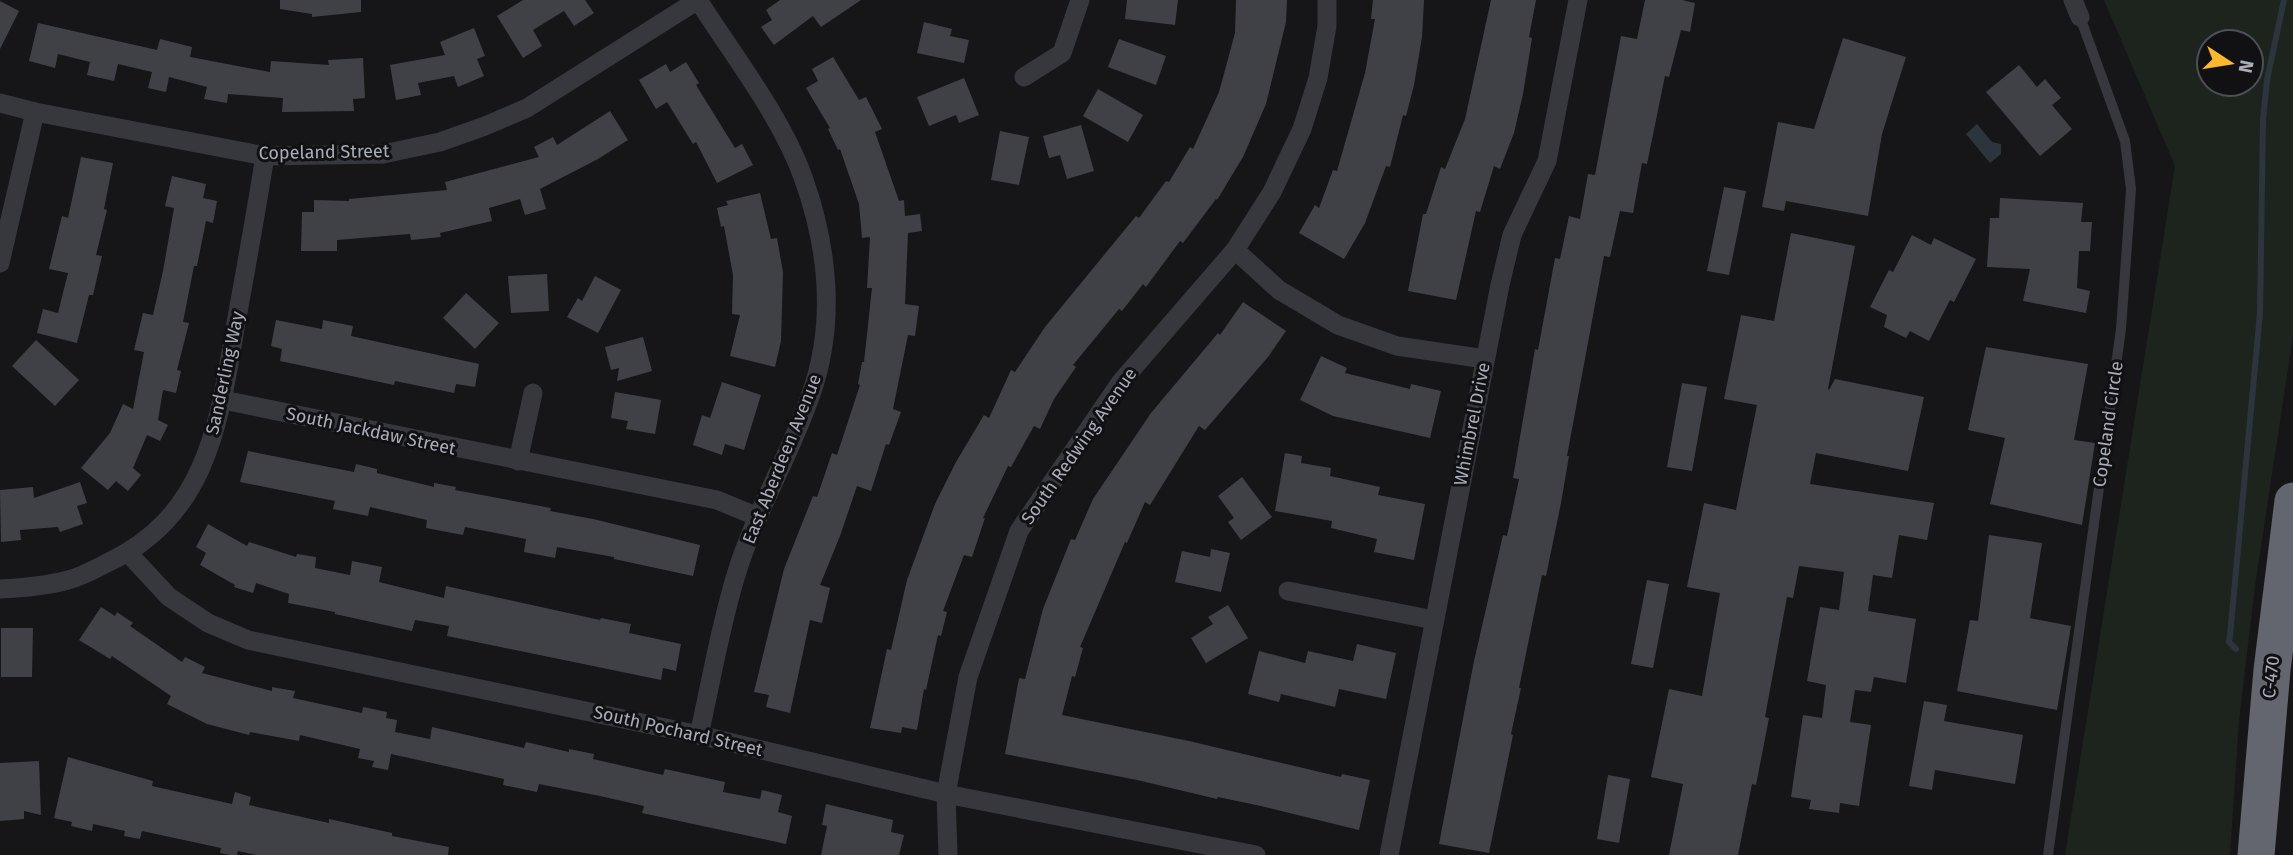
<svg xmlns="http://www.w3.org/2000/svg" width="2293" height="855" font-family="'Fira Sans',sans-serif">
	<rect width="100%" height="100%" fill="#161619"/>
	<path fill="#1c241d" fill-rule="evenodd" d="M2104,0H2293V336L2255,586L2239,721L2230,855H2065L2175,166ZM2209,42H2251V84H2209Z"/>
	<path fill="#2c353d" d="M1977,124L1992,142L2001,144V154L1990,163L1966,134Z"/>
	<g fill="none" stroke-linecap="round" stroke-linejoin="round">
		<path stroke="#2c353d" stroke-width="6" d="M2236,649L2229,642L2230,635L2260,313L2263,120L2267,80L2284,0"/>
	</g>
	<g fill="#404146">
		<path d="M280,0H361V12L312,17V14L280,9Z"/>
		<path d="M523,0H585L594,13L574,26L564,11L533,30L542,46L523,58L497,16Z"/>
		<path d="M780,0H861L821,27L813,16L774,45L761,27L772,20L766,10Z"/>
		<path d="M1127,0H1178L1175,25L1125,19Z"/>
		<path d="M1236,0H1287L1286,22L1266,104L1243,157L1217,200L1216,199L1183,243L1180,241L1146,287L1143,284L1122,311L1119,309L1073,365L1076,367L1054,399L1040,429L1034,426L1011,467L1008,466L983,518H985L972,557L964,555L943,611L947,612L941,636L938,635L926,690L924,689L917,730L902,727L901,733L870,728L887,649L891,650L907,580L935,504L956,462L984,415L989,418L1011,370L1015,372L1045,327L1136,216L1139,218L1166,181L1169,182L1190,147L1193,149L1219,92L1235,33Z"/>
		<path d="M1373,0H1424L1422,37L1414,85L1406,116L1403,115L1390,167L1386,166L1365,223L1344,259L1299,233L1315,205L1319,208L1333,170L1337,171L1365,73L1375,19H1371Z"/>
		<path d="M1491,0H1536L1529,37L1532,38L1523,94L1514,133L1500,169L1494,166L1480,212L1476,211L1456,300L1408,291L1423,214H1426L1441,167L1445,169L1465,119Z"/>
		<path d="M1645,0H1682L1695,3L1690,32L1681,30L1669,77L1665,76L1647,164L1642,163L1633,213L1620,211L1610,257L1604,256L1567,456H1569L1561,503L1546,576L1542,575L1519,688H1521L1511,734L1513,735L1489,853L1439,844L1474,661L1503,535L1507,536L1519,479L1513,478L1535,349L1538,350L1555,258L1560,259L1569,216L1580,219L1588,174L1595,175L1621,36L1637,39Z"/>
		<path d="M0,1L19,11L0,49Z"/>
		<path d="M924,22L952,29L950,36L969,40L964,63L917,53Z"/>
		<path d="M38,23L157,50L160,39L192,47L190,57L270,72L271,61L329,65L328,60L363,58L365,98L353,99L354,111L282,112L283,98L228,94L227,103L204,99L207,87L169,77L166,92L148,88L152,72L118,64L114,81L87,75L90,62L58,54L55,68L29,61Z"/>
		<path d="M474,28L485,56L477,59L484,76L458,87L454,76L418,83L421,95L396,100L390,65L445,55L440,42Z"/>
		<path d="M1843,38L1906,57L1882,134L1868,216L1786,201L1784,211L1762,207L1778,122L1814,129Z"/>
		<path d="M1119,39L1166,56L1156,85L1108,67Z"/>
		<path d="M833,57L859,100L866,97L882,129L875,132L899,201L904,200L905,216L920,214L922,231L908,233L905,304L919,306L915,336L908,335L893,409L901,412L889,445L886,444L871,491L857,486L840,536L820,585L830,588L822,623L810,620L790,713L766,707L769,695L754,692L784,569L813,496L817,497L832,453L837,455L860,385L858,384L862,362H864L872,288H867L870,237L862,238L859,204L840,149L838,150L828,129L830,128L806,88L818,81L812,69Z"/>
		<path d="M686,62L699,83L696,85L735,148L742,144L753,165L717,183L696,142L693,144L667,102L656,109L639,80L666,64L670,72Z"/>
		<path d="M2019,65L2037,87L2045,79L2061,98L2052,105L2072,129L2040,156L1986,92Z"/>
		<path d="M964,78L979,115L959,123L956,115L929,126L917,97Z"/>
		<path d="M1098,89L1143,115L1128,142L1083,116Z"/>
		<path d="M610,111L628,140L598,159L540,189L546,209L525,215L520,199L489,208L492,221L440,233L441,237L411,240L410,234L337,240V251H301L302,212H314V200L349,201V199L447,190L445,182L539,157L534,147L553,137L557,145Z"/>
		<path d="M1081,125L1094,171L1067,179L1060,155L1049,158L1043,136Z"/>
		<path d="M1000,131L1029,137L1019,185L991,180Z"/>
		<path d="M81,157L113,163L104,209L107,210L96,255L102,256L93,295H89L77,343L37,333L43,309L58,313L68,273L49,269L62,216L68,218Z"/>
		<path d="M172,176L206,184L203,198L217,201L213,223L206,221L197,266H194L183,322L189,323L177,370L181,371L176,393L163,390L158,420L168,425L160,441L147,435L133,468L141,475L128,491L116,481L108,490L81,468L110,433L123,404L133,409L144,352L134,350L143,313L153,315L163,271L174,208L165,206Z"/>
		<path d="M1724,187L1746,191L1729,275L1707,271Z"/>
		<path d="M760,193L771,239L777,238L783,272L781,341L775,367L730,356L740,315L732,314L733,275L724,226L721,227L717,208L728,205L726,201Z"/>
		<path d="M2000,198L2083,203L2081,222H2092L2090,251H2079L2077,288L2090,291L2086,313L2023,301L2030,269L1987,267L1990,218H1999Z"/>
		<path d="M1791,233L1855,246L1828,389L1829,390L1835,379L1924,397L1908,471L1816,453L1810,484L1934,503L1927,540L1899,535L1892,578L1873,575L1868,611L1916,619L1906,683L1874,677L1871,692L1855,690L1850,722L1871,725L1859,806L1840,803L1839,813L1809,809L1811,800L1791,797L1803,715L1822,718L1826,685L1807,681L1820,607L1839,610L1844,572L1799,566L1793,598L1787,597L1765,717L1769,718L1756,785L1752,784L1738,855H1669L1683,784L1651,777L1669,689L1702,696L1720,593L1687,587L1704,503L1736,510L1757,405L1724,399L1741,315L1774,321Z"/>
		<path d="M1912,235L1931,245L1934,238L1976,259L1954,302L1950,300L1929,341L1910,331L1906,338L1884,327L1887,315L1870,307L1889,270L1893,272Z"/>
		<path d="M547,274L549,311L511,313L508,276Z"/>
		<path d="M595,276L621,290L598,333L567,317L578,298L582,301Z"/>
		<path d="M466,293L499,323L475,349L443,318Z"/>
		<path d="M1243,302L1286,331L1268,357L1205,430L1199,426L1150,505L1145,502L1127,543L1125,542L1080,647L1083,648L1075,677L1072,676L1062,715L1189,741L1341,777L1342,774L1370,780L1359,830L1261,806L1218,797L1217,799L1137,780L1005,754L1019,678L1025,679L1043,609L1071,539L1075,540L1093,499L1151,413L1218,333L1220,335Z"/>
		<path d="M276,320L322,329L323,320L353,326L351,336L479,364L475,387L456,384L454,393L395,381L394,385L280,361L282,349L271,346Z"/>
		<path d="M643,337L652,371L617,381L619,368L611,370L605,347Z"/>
		<path d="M36,340L79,380L55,406L12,366Z"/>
		<path d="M1986,347L2088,364L2074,440L2095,443L2082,525L1990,504L2005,438L1968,430Z"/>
		<path d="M1321,356L1347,368L1345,373L1410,389L1411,384L1441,391L1430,438L1333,416L1300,400Z"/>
		<path d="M722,382L761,395L744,450L725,444L722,455L693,445L702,415L710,418Z"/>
		<path d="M1682,383L1707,387L1692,471L1667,467Z"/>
		<path d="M615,392L661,400L655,434L626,429L628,421L611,418Z"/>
		<path d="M248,451L354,472L356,464L377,469V473L434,487V483L456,487L455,490L551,508L550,511L593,519L700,545L693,576L614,559V557L557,547L555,558L524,552L526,539L465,527L463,535L426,528L427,520L370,507L368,516L333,509L335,501L240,482Z"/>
		<path d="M1285,453L1302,456L1301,463L1331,468L1330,476L1380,487L1378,495L1425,504L1414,560L1374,552L1377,539L1331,528L1332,521L1275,511Z"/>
		<path d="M1242,477L1272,517L1241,540L1228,522L1234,518L1218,496Z"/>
		<path d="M80,482L87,503L77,506L83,524L60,532L58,527L20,530L21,540L1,542L0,490L33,487L34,498Z"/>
		<path d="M208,524L247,546L249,542L296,557L297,554L316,557L315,568L350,575L352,561L382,567L379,582L444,598L446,586L600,620L601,618L631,624L629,633L681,644L676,671L663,668L661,680L447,636L449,626L415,620L412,631L335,614V612L288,603L289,594L256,583L253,593L234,587L235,585L200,565L206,553L196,547Z"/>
		<path d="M1989,535L2042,543L2030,618L2071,626L2057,710L1957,691L1970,620L1978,621Z"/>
		<path d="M1211,549L1230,553L1221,592L1175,582L1182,551L1210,557Z"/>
		<path d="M1647,580L1669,584L1653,668L1631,664Z"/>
		<path d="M1228,605L1248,638L1206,663L1191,638L1213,624L1208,617Z"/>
		<path d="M101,607L115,616L117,612L133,623L130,626L182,662L185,657L205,667L202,673L272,691V687L295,691L293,698L362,713L363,707L387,712L386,718L397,720L395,732L430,739L432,727L524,748L526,742L569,752V749L594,754L593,759L663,775L665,769L725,782L723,792L760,799L762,790L782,795L778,812L792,816L786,844L642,813L644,806L600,796L539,784L537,792L503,785L504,779L391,754L388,770L372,767L374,761L358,758L360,749L300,735L299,741L250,732L249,735L207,724L167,704L171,696L112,656L110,659L79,640Z"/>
		<path d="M1,628H33L32,677H1Z"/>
		<path d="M1357,644L1396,653L1386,699L1339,689L1335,707L1281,694L1279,702L1248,694L1259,651L1305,663L1308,651L1353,661Z"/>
		<path d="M1924,701L1947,705L1944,721L2023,735L2015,784L1935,770L1932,790L1909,786Z"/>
		<path d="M68,757L153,781L152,786L232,804L235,792L251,797L249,805L329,823V819L392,833V836L449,847L448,855H256L238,851L237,855H230L220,853L221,848L142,831L140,839L124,836L125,831L93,824L92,831L71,826L72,822L54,818Z"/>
		<path d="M39,761L41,815L24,811V819L0,821V763Z"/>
		<path d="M1608,775L1630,779L1619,843L1597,839Z"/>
		<path d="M826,804L893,820L891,832L904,835L899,855H821L827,826L822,825Z"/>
	</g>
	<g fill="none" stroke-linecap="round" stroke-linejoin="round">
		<path stroke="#37383e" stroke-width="10" d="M2048,855L2121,329L2131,189L2125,141L2080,17"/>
		<g stroke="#37383e" stroke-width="19">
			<path d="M2073,0L2080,17"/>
			<path d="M1024,77L1062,53L1080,0"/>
			<path d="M0,103L35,112L265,156L383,154L440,142L485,126L527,108L698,0C733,55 781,116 803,177C828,247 836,323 811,394C790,456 755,512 736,575C720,627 711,682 699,735"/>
			<path d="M1235,250L1279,290L1338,325L1397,346L1485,359"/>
			<path d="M0,263L35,112"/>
			<path d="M223,400L717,500L758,517"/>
			<path d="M518,461L533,393"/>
			<path d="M128,553L169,597L208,623L248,640L699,735L946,794L1256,855"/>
			<path d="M0,589C23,588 46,586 68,580C81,577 95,569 107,563C208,516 219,422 236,323C246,268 256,212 265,156"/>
			<path d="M1288,591L1434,620"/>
			<path d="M948,855L946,794L968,677L1019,531L1120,383L1235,250L1272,192L1302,129L1318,78L1327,26V0"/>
			<path d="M1389,855L1500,285L1512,235L1547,161L1578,0"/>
		</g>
		<path stroke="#63666f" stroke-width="37" d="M2256,855L2272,670L2293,501"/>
	</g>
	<g text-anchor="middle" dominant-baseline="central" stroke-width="6" stroke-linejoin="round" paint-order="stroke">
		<g font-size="18" fill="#a8adb9" stroke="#111114">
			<text transform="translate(324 152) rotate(-1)">Copeland Street</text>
			<text transform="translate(225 373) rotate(-78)">Sanderling Way</text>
			<text transform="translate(1472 424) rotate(-79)">Whimbrel Drive</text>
			<text transform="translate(2108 424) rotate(-82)">Copeland Circle</text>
			<text transform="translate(371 431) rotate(12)">South Jackdaw Street</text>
			<text transform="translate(1079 446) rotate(-55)">South Redwing Avenue</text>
			<text transform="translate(782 459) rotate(-68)">East Aberdeen Avenue</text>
			<text transform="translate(2271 677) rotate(-84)">C-470</text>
			<text transform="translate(678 731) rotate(13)">South Pochard Street</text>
		</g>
	</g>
	<g transform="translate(2230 63) rotate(102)"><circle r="33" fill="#111114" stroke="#4d4f56" stroke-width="2"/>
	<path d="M0-5L12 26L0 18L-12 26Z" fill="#f9b82e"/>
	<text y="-10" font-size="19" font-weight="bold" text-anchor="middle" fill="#a8adb9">N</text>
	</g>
</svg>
